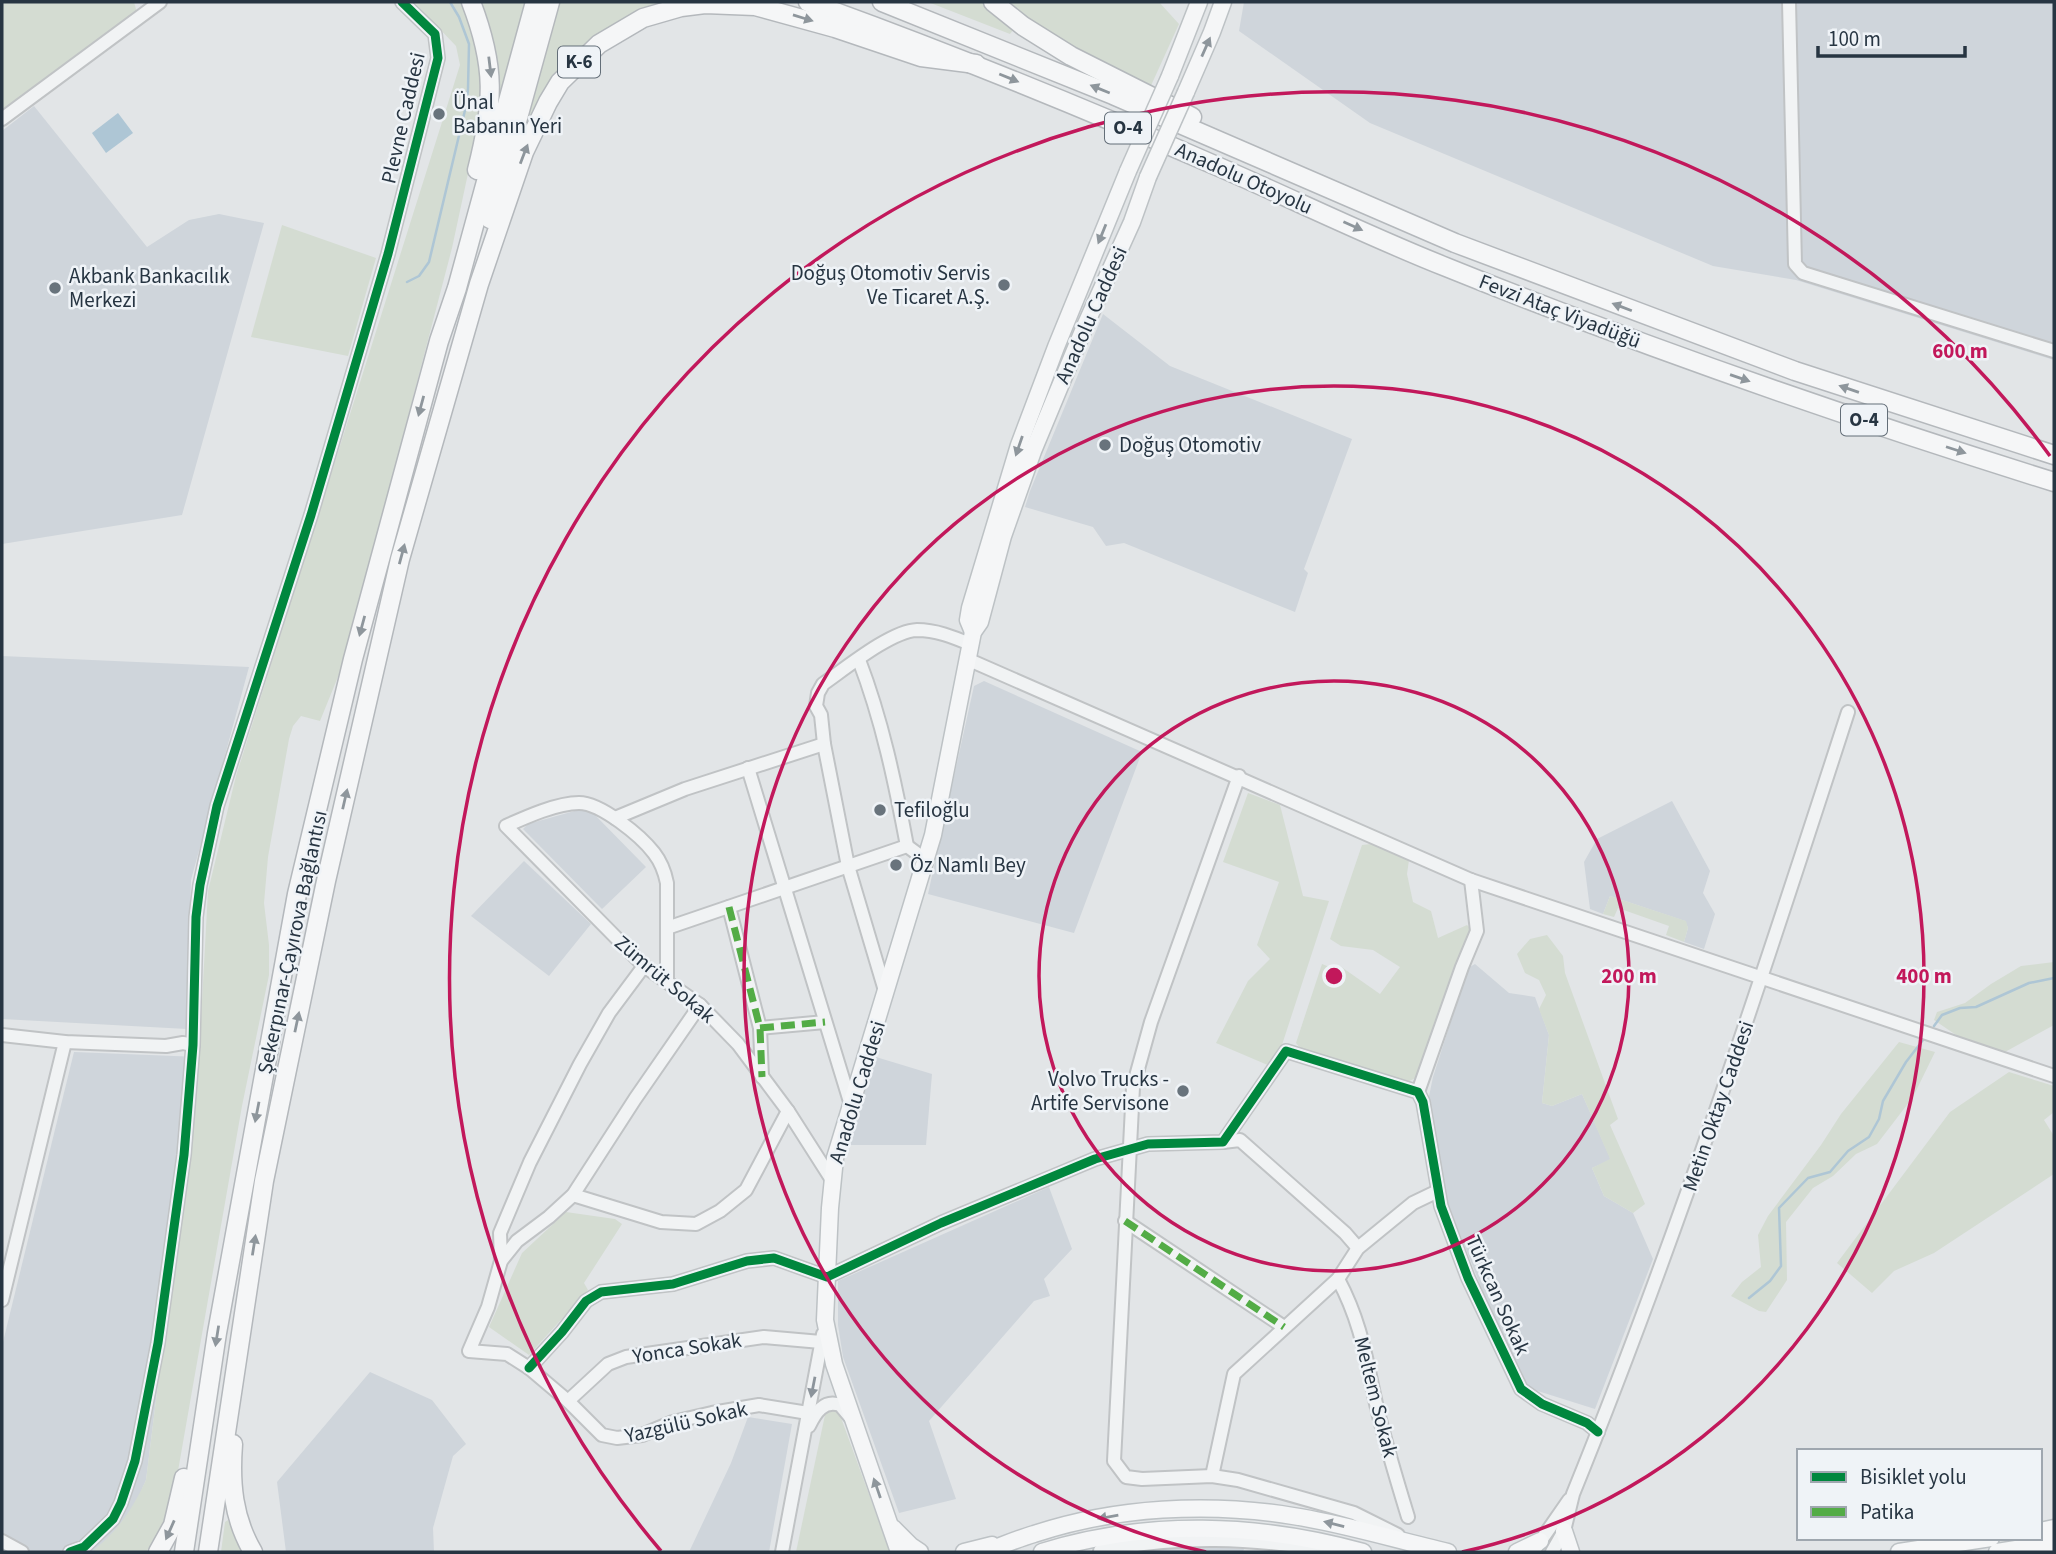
<svg xmlns="http://www.w3.org/2000/svg" width="2056" height="1554" font-family="'Source Sans 3',sans-serif">
	<rect width="100%" height="100%" fill="#e2e5e7"/>
	<g fill="#cfd5db">
		<path d="M1244,2H2054V360L1796,280L1713,266L1370,123L1239,31Z"/>
		<path d="M34,106L147,247L189,220L219,214L264,223L182,515L2,544V131Z"/>
		<path d="M1103,314L1170,366L1352,439L1304,569L1308,573L1295,612L1124,543L1106,546L1093,527L1025,507L1030,491Z"/>
		<path d="M2,656L249,667L191,880L187,1029L2,1019Z"/>
		<path d="M984,681L1142,752L1074,933L928,894L974,686Z"/>
		<path d="M1672,801L1710,871L1703,893L1715,914L1704,949L1684,942L1688,928L1685,921L1610,896L1603,914L1590,909L1584,862L1597,839Z"/>
		<path d="M578,810L591,811L646,867L602,909L523,829L528,824Z"/>
		<path d="M524,861L591,924L549,976L471,916Z"/>
		<path d="M1475,964L1509,993L1535,997L1549,1035L1542,1103L1552,1106L1582,1094L1611,1160L1592,1168L1604,1196L1633,1213L1653,1259L1595,1409L1525,1387L1494,1320L1448,1204L1428,1101L1433,1077L1468,968Z"/>
		<path d="M74,1052L199,1057L146,1480L133,1510L116,1532L92,1552H2V1346Z"/>
		<path d="M876,1057L932,1074L926,1145H848Z"/>
		<path d="M1049,1187L1072,1249L1044,1279L1050,1296L1034,1301L929,1421L956,1499L899,1513L843,1357L838,1325V1281Z"/>
		<path d="M370,1372L432,1400L466,1444L453,1456L433,1528L434,1552H286L277,1482Z"/>
		<path d="M748,1417L792,1424L769,1552H689L731,1463Z"/>
		<path d="M1175,1544L1244,1549L1243,1552H1120Z"/>
	</g>
	<g fill="#d4dcd2">
		<path d="M2,2H134L137,13L2,113Z"/>
		<path d="M414,2H460L476,37L482,81L481,113L452,248L344,662L320,721L301,716L293,726L289,739L268,857L264,903L269,945V975L242,1106L175,1488L164,1524L146,1552H92C119,1529 131,1512 146,1480L199,1057L208,891L236,776L460,65L456,46Z"/>
		<path d="M476,2H527L497,111Z"/>
		<path d="M557,2H670L589,42L513,169Z"/>
		<path d="M928,2H981L1013,30L1010,34Z"/>
		<path d="M1005,2H1159L1179,24L1149,90L1096,65Z"/>
		<path d="M282,225L376,258L348,356L251,337Z"/>
		<path d="M1248,793L1280,805L1303,896L1329,901L1280,1051L1270,1066L1216,1043L1248,981L1270,959L1257,945L1279,882L1223,862Z"/>
		<path d="M1371,844L1409,860L1407,874L1413,902L1431,911L1438,938L1467,925L1471,929L1418,1077L1405,1083L1301,1049L1296,1043L1322,964L1337,970L1340,966L1380,994L1400,967L1373,950L1341,946L1330,939L1362,845Z"/>
		<path d="M1610,896L1686,921L1688,928L1684,942L1666,935L1669,926L1618,908L1614,917L1603,914Z"/>
		<path d="M1547,935L1563,956L1565,973L1618,1119L1610,1125L1645,1204L1633,1213L1604,1196L1592,1168L1610,1159L1582,1094L1552,1106L1542,1103L1549,1035L1539,1009L1546,995L1539,980L1525,973L1517,954L1530,939Z"/>
		<path d="M2054,962V1025L2005,1052L1959,1037L1934,1020L1937,1012L1965,1003L1991,984L2021,966Z"/>
		<path d="M1899,1042L1935,1052L1913,1097L1877,1144L1856,1154L1833,1176L1813,1188L1786,1222L1787,1280L1766,1312L1759,1311L1731,1296L1742,1282L1761,1267L1758,1235L1768,1216L1821,1145L1841,1114Z"/>
		<path d="M2009,1072L2054,1086V1112L2044,1120L2054,1136V1174L1934,1253L1894,1271L1872,1293L1837,1263L1950,1112Z"/>
		<path d="M566,1212L615,1219L622,1224L584,1283L588,1290L529,1355L489,1327L522,1253Z"/>
		<path d="M830,1410H837L840,1415L890,1552H796L825,1415Z"/>
		<path d="M228,1520L243,1552H221L225,1522Z"/>
	</g>
	<path fill="#aec6d5" d="M118,113L133,133L106,153L92,133Z"/>
	<g fill="none" stroke-linecap="round" stroke-linejoin="round">
		<g stroke="#aec6d5" stroke-width="2.5">
			<path d="M407,282L419,276L429,262L466,106L468,89L469,44L459,17L450,2"/>
			<path d="M1934,1026L1942,1015L1960,1008L1976,1007L2029,983L2054,978"/>
			<path d="M1749,1298L1770,1281L1781,1266L1779,1208L1808,1178L1830,1172L1848,1151L1869,1137L1879,1119L1883,1101L1906,1062L1923,1040"/>
		</g>
		<g stroke="#c0c3c5" stroke-width="16">
			<g id="minor">
				<path d="M1789,2L1795,264L1803,273L2054,351"/>
				<path d="M2,119L160,2"/>
				<path d="M967,659L1471,880L2054,1076"/>
				<path d="M859,660C882,720 895,782 907,846"/>
				<path d="M748,768L851,1105"/>
				<path d="M1239,776L1151,1022L1133,1087L1114,1461L1126,1477L1142,1479L1212,1476L1238,1480L1354,1513L1398,1535"/>
				<path d="M615,818L685,789L824,744"/>
				<path d="M729,907L760,1028L762,1077"/>
				<path d="M667,928L907,846L926,860"/>
				<path d="M667,982V883C665,873 661,862 654,853C641,836 601,803 579,803C557,803 526,817 506,826L644,966L700,1005L738,1044L788,1111L832,1180"/>
				<path d="M886,994L848,866L824,744L821,715L816,706L818,693L823,684C846,668 891,631 917,630C936,630 953,637 970,644"/>
				<path d="M700,1005L635,1099L573,1195L549,1217L517,1241L501,1261L488,1307L469,1351L507,1354L529,1368L568,1401L602,1435L617,1438L642,1435L673,1422L712,1413L759,1405L808,1413"/>
				<path d="M760,1028L825,1022"/>
				<path d="M2,1035L65,1042L166,1046L183,1043L193,1045"/>
				<path d="M1418,1092L1462,967L1477,931L1471,880"/>
				<path d="M1223,1142L1240,1140L1345,1233L1358,1248"/>
				<path d="M573,1195L661,1222L696,1224L720,1211L746,1190L788,1111"/>
				<path d="M1125,1221L1284,1327"/>
				<path d="M501,1261L500,1233L530,1162L580,1064L609,1013L644,966"/>
				<path d="M1338,1279C1362,1324 1366,1360 1377,1408C1386,1445 1397,1481 1408,1517"/>
				<path d="M2,1300L65,1042"/>
				<path d="M529,1368L562,1332L586,1301L601,1292L673,1284L747,1261L774,1258L827,1277L941,1223L1095,1159L1148,1144L1223,1142L1286,1051L1418,1092L1423,1102L1441,1206L1468,1278L1521,1389L1542,1404L1587,1423L1598,1432"/>
				<path d="M568,1401L608,1364L626,1357L764,1337L821,1342"/>
				<path d="M809,1426C815,1413 824,1399 840,1405L850,1417"/>
				<path d="M1212,1476L1234,1374L1338,1279L1358,1248L1413,1203L1438,1191"/>
				<path d="M2,1541L22,1552"/>
				<path d="M1535,1549L1569,1500"/>
				<path d="M70,1552L84,1547L113,1519L121,1503L135,1461L158,1343L184,1155L193,1045L196,917L200,885L217,806L311,515L388,254L438,58L435,34L402,2"/>
				<path d="M782,1552L823,1334"/>
				<path d="M1100,1552V1551C1180,1535 1251,1538 1331,1551"/>
				<path d="M1552,1552L1564,1531L1573,1494C1677,1238 1763,975 1848,712"/>
			</g>
		</g>
		<g stroke="#bdc2c5" stroke-width="19">
			<g id="major">
				<path d="M1170,76L1199,2"/>
				<path d="M1186,92L1212,32L1223,2"/>
				<path d="M973,632L968,620L970,608L1019,445L1056,347L1128,171"/>
				<path d="M893,1528L911,1546L920,1552"/>
				<path d="M1564,1531L1571,1552"/>
				<path d="M2040,1531L2054,1528"/>
				<path d="M899,1552L834,1364L825,1320L830,1208L835,1158L933,835L973,632L980,622L1003,536L1033,451L1085,326L1132,222L1148,177"/>
				<path d="M964,1552L992,1545"/>
				<path d="M984,1552C1001,1546 1017,1539 1034,1534C1115,1507 1209,1502 1293,1516C1345,1524 1396,1540 1448,1552"/>
				<path d="M1042,1552C1147,1519 1259,1523 1363,1552"/>
				<path d="M1517,1552L1540,1541"/>
				<path d="M1899,1552L1991,1538"/>
				<path d="M1997,1552L2054,1543"/>
			</g>
		</g>
		<g stroke="#b4b8bc" stroke-width="21">
			<g id="highway">
				<path d="M471,2C496,67 494,103 477,170"/>
				<path d="M808,2C947,52 1084,108 1219,167C1295,200 1370,237 1446,267C1646,348 1849,418 2054,482"/>
				<path d="M882,2L1113,95L1455,243L1795,371L2054,455"/>
				<path d="M993,2L1023,26L1071,56L1192,117"/>
				<path d="M490,219L550,2"/>
				<path d="M233,1444C230,1483 233,1518 253,1552"/>
				<path d="M158,1552L173,1525L184,1478"/>
				<path d="M184,1552L217,1333L297,894L353,659L439,341L457,288L535,2"/>
				<path d="M208,1552L264,1181L326,881L400,559L479,284L524,152L548,102L560,82L599,44L643,18L681,7L705,4L755,6L835,28L921,57L976,64"/>
			</g>
		</g>
		<use href="#minor" stroke="#f1f3f4" stroke-width="12"/>
		<use href="#major" stroke="#f5f6f7" stroke-width="16"/>
		<use href="#highway" stroke="#f5f6f7" stroke-width="18"/>
		<g stroke="#bdc2c5" stroke-width="19" stroke-linecap="butt">
			<g id="major-bridge">
				<path d="M1128,171L1170,76"/>
				<path d="M1148,177L1186,92"/>
			</g>
		</g>
		<use href="#major-bridge" stroke="#f5f6f7" stroke-width="16"/>
		<g stroke="#53ac46" stroke-width="7" stroke-dasharray="14 7" stroke-linecap="butt">
			<path d="M729,907L760,1028L762,1077"/>
			<path d="M760,1028L825,1022"/>
			<path d="M1125,1221L1284,1327"/>
		</g>
		<g stroke="#eff3f7" stroke-width="13">
			<g id="cycleway">
				<path d="M529,1368L562,1332L586,1301L601,1292L673,1284L747,1261L774,1258L827,1277L941,1223L1095,1159L1148,1144L1223,1142L1286,1051L1418,1092L1423,1102L1441,1206L1468,1278L1521,1389L1542,1404L1587,1423L1598,1432"/>
				<path d="M70,1552L84,1547L113,1519L121,1503L135,1461L158,1343L184,1155L193,1045L196,917L200,885L217,806L311,515L388,254L438,58L435,34L402,2"/>
			</g>
		</g>
		<use href="#cycleway" stroke="#00873e" stroke-width="9"/>
	</g>
	<defs><path id="oneway-solid" d="M-6-.8H1V-3.2L6.5 0L1 3.2V.8H-6Z" transform="scale(1.75)"/></defs>
	<g fill="#8e969c">
		<use href="#oneway-solid" transform="translate(803 18) rotate(17)"/>
		<use href="#oneway-solid" transform="translate(1206 47) rotate(-66)"/>
		<use href="#oneway-solid" transform="translate(490 67) rotate(83)"/>
		<use href="#oneway-solid" transform="translate(1009 78) rotate(22)"/>
		<use href="#oneway-solid" transform="translate(1100 89) rotate(-158)"/>
		<use href="#oneway-solid" transform="translate(524 154) rotate(-69)"/>
		<use href="#oneway-solid" transform="translate(1353 226) rotate(24)"/>
		<use href="#oneway-solid" transform="translate(1102 234) rotate(112)"/>
		<use href="#oneway-solid" transform="translate(1622 307) rotate(-159)"/>
		<use href="#oneway-solid" transform="translate(1740 378) rotate(19)"/>
		<use href="#oneway-solid" transform="translate(1849 389) rotate(-161)"/>
		<use href="#oneway-solid" transform="translate(421 406) rotate(105)"/>
		<use href="#oneway-solid" transform="translate(1019 446) rotate(109)"/>
		<use href="#oneway-solid" transform="translate(1956 450) rotate(18)"/>
		<use href="#oneway-solid" transform="translate(402 554) rotate(-75)"/>
		<use href="#oneway-solid" transform="translate(362 626) rotate(105)"/>
		<use href="#oneway-solid" transform="translate(345 799) rotate(-77)"/>
		<use href="#oneway-solid" transform="translate(297 1022) rotate(-78)"/>
		<use href="#oneway-solid" transform="translate(257 1112) rotate(101)"/>
		<use href="#oneway-solid" transform="translate(254 1245) rotate(-81)"/>
		<use href="#oneway-solid" transform="translate(217 1336) rotate(99)"/>
		<use href="#oneway-solid" transform="translate(877 1488) rotate(-109)"/>
		<use href="#oneway-solid" transform="translate(1108 1517) rotate(170)"/>
		<use href="#oneway-solid" transform="translate(1334 1524) rotate(-166)"/>
		<use href="#oneway-solid" transform="translate(170 1530) rotate(114)"/>
	</g>
	<use fill="#8c949b" href="#oneway-solid" transform="translate(813 1387) rotate(101)"/>
	<g fill="none" stroke="#c2185b" stroke-width="3.5">
		<circle cx="1334" cy="976" r="295"/>
		<path d="M1206 1552A590 590 0 1 1 1462 1552"/>
		<path d="M661 1551A885 885 0 1 1 2050 456"/>
	</g>
	<g fill="#68737c" stroke="#eff3f7" stroke-width="2.5">
		<circle cx="439" cy="114" r="7"/>
		<circle cx="1004" cy="285" r="7"/>
		<circle cx="55" cy="288" r="7"/>
		<circle cx="1105" cy="445" r="7"/>
		<circle cx="880" cy="810" r="7"/>
		<circle cx="896" cy="865" r="7"/>
		<circle cx="1183" cy="1091" r="7"/>
	</g>
	<g text-anchor="middle" dominant-baseline="central" stroke-width="5" stroke-linejoin="round" paint-order="stroke">
		<g fill="#eff3f7" stroke="#636e78" stroke-width="2">
			<rect x="558" y="46.5" width="42" height="31" rx="5"/>
			<rect x="1105" y="112.5" width="46" height="31" rx="5"/>
			<rect x="1841" y="404.5" width="46" height="31" rx="5"/>
		</g>
		<g font-size="19" font-weight="bold" fill="#273542">
			<text x="579" y="62">K-6</text>
			<text x="1128" y="128">O-4</text>
			<text x="1864" y="420">O-4</text>
		</g>
		<g font-size="21" fill="#273542" stroke="#eff3f7" text-anchor="start">
			<text x="453" y="102">Ünal<tspan x="453" dy="24">Babanın Yeri</tspan></text>
			<text x="990" y="273" text-anchor="end">Doğuş Otomotiv Servis<tspan x="990" dy="24">Ve Ticaret A.Ş.</tspan></text>
			<text x="69" y="276">Akbank Bankacılık<tspan x="69" dy="24">Merkezi</tspan></text>
			<text x="1119" y="445">Doğuş Otomotiv</text>
			<text x="894" y="810">Tefiloğlu</text>
			<text x="910" y="865">Öz Namlı Bey</text>
			<text x="1169" y="1079" text-anchor="end">Volvo Trucks -<tspan x="1169" dy="24">Artife Servisone</tspan></text>
		</g>
		<g font-size="21" fill="#273542" stroke="#eff3f7">
			<text transform="translate(403 118) rotate(-77)">Plevne Caddesi</text>
			<text transform="translate(1244 178) rotate(24)">Anadolu Otoyolu</text>
			<text transform="translate(1560 311) rotate(21)">Fevzi Ataç Viyadüğü</text>
			<text transform="translate(1091 315) rotate(-66)">Anadolu Caddesi</text>
			<text transform="translate(292 942) rotate(-78)">Şekerpınar-Çayırova Bağlantısı</text>
			<text transform="translate(665 979) rotate(40)">Zümrüt Sokak</text>
			<text transform="translate(857 1092) rotate(-73)">Anadolu Caddesi</text>
			<text transform="translate(1718 1106) rotate(-71)">Metin Oktay Caddesi</text>
			<text transform="translate(1498 1295) rotate(66)">Türkcan Sokak</text>
			<text transform="translate(687 1348) rotate(-9)">Yonca Sokak</text>
			<text transform="translate(1376 1397) rotate(76)">Meltem Sokak</text>
			<text transform="translate(686 1422) rotate(-13)">Yazgülü Sokak</text>
		</g>
	</g>
	<circle cx="1334" cy="976" r="10" fill="#c2185b" stroke="#eff3f7" stroke-width="3.5"/>
	<g font-size="21" text-anchor="middle" font-weight="bold" fill="#c2185b" stroke="#eff3f7" stroke-width="5" stroke-linejoin="round" paint-order="stroke">
		<text x="1960" y="358">600 m</text>
		<text x="1629" y="983">200 m</text>
		<text x="1924" y="983">400 m</text>
	</g>
	<rect width="2056" height="1554" fill="none" stroke="#273542" stroke-width="7"/>
	<rect x="1797" y="1449" width="245" height="91" fill="#eff3f7" stroke="#9fa7af" stroke-width="2"/>
	<rect x="1811" y="1472" width="35" height="10" fill="#00873e" stroke="#9fa7af" stroke-width="2"/>
	<text x="1860" y="1484" font-size="21" fill="#273542">Bisiklet yolu</text>
	<rect x="1811" y="1507" width="35" height="10" fill="#53ac46" stroke="#9fa7af" stroke-width="2"/>
	<text x="1860" y="1519" font-size="21" fill="#273542">Patika</text>
	<path d="M1818 46v10h147v-10" fill="none" stroke="#273542" stroke-width="3.5"/>
	<text x="1828" y="46" font-size="21" fill="#273542" stroke="#eff3f7" stroke-width="5" paint-order="stroke">100 m</text>
</svg>
